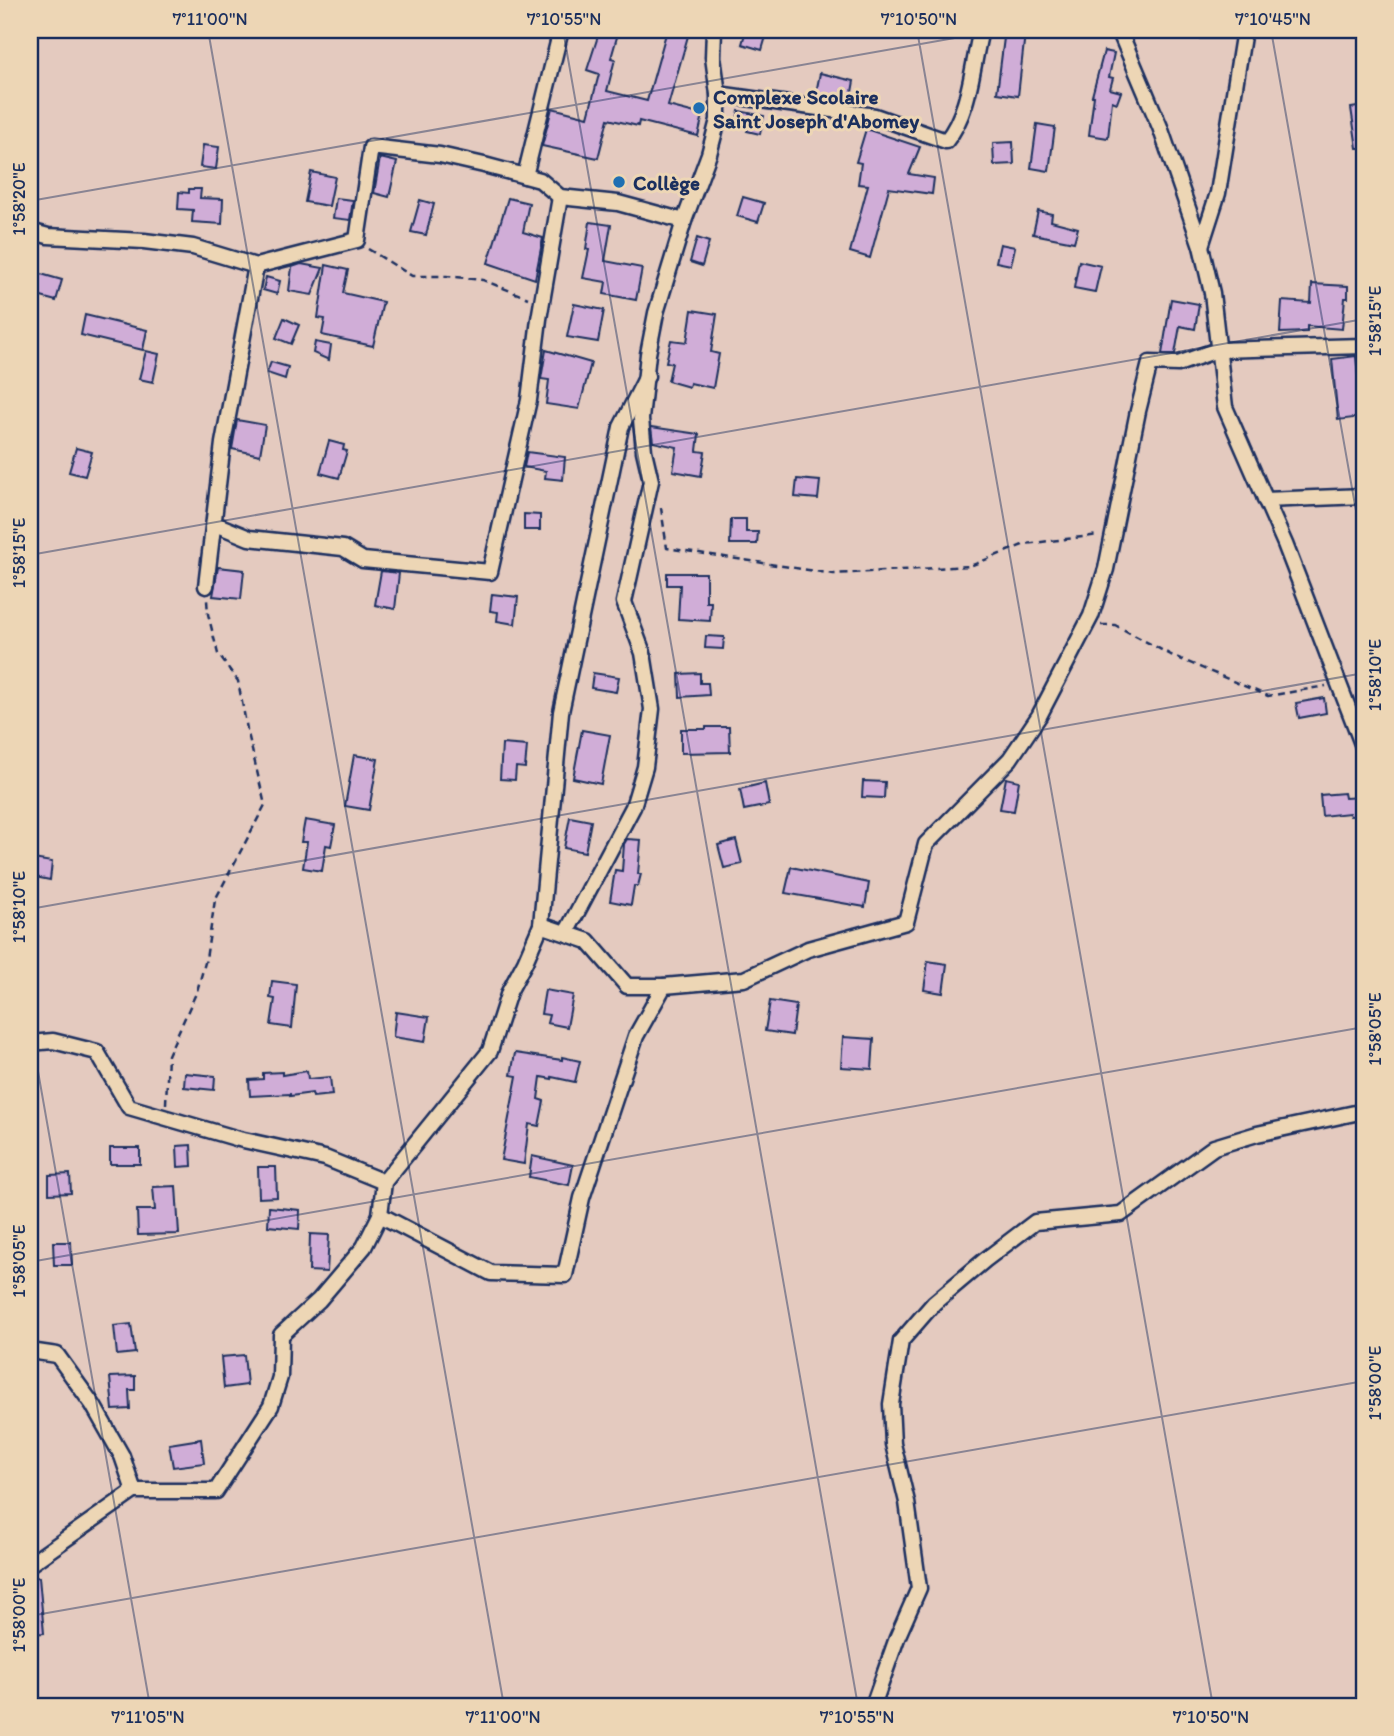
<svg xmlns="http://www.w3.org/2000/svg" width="1394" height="1736" font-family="Itim,sans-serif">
	<rect width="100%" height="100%" fill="#e4cabf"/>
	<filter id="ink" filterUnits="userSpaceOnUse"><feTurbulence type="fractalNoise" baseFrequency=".0143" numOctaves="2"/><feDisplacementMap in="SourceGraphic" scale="14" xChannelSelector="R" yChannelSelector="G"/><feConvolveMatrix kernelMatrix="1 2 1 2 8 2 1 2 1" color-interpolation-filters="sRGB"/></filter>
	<g filter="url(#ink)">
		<g fill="#d0add7" stroke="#1b2f5e" stroke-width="2">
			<path d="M600,30H619L611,58L615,59L607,91L647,101L667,30L688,36L668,106L703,115L698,136L639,121L638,126L608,119L598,158L542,146L552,108L588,117L599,74L587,70Z"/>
			<path d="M746,30L767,33L762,50L742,44Z"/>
			<path d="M1005,30L1025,33L1018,96L997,93Z"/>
			<path d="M1104,51L1114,53L1109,77L1113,78L1110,89L1121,92L1117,103L1112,101L1108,138L1089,135L1094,96H1092Z"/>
			<path d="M820,73L854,81L850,103L815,98Z"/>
			<path d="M1364,106V148H1357L1351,108Z"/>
			<path d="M739,111L764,116L760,134L747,131L748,127L736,124Z"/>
			<path d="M1037,124L1055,127L1049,171L1031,168Z"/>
			<path d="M866,129L920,147L909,174L934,178L932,194L889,188L870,258L850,252L868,185L858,184L861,163L856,162Z"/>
			<path d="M1013,142L1014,164L994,165L993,143Z"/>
			<path d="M203,145L219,147L216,169L200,167Z"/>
			<path d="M380,158L397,162L389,197L374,193Z"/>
			<path d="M311,172L335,177L329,206L305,202Z"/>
			<path d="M189,189H201L200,198L223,199L222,224L192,222L193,210L178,209L179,192L189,193Z"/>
			<path d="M743,197L764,203L758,222L737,216Z"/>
			<path d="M336,198L353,200L350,220L333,218Z"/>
			<path d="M508,198L529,203L523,232L543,238L535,279L488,263Z"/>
			<path d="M420,200L434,204L426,235L411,232Z"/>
			<path d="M1038,211L1052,214L1051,221L1078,228L1074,242L1033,234Z"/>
			<path d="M590,222L611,225L605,261L642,268L636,300L604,294L606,282L583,278L589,250L586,249Z"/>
			<path d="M697,238L709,242L702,266L690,262Z"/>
			<path d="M1000,244L1015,247L1011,265L996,262Z"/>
			<path d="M1079,261L1101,266L1095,292L1074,288Z"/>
			<path d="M301,264L323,268L312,295L289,291L292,267Z"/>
			<path d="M326,265L348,270L343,293L383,302L373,346L322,335L325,319L318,318Z"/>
			<path d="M34,272L62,280L56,301L30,294Z"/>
			<path d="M266,277L280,281L277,294L263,290Z"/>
			<path d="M1312,284L1348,286V298H1345L1342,329L1307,326V332L1280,333L1282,301L1311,303Z"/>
			<path d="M1171,299L1199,304L1195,329L1180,326L1175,354H1162Z"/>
			<path d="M574,304L604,310L598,342L567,337Z"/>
			<path d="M692,310L717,314L711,352L719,354L713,388L690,383L689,387L668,381L672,363L666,362L671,340L687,342Z"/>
			<path d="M85,315L147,330L143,350L81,335Z"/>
			<path d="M284,318L299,325L291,344L276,338Z"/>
			<path d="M315,342L331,345L329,360L313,353Z"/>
			<path d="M546,350L591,363L579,409L546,404L549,380L541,379Z"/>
			<path d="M146,351L159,354L153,382L139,379Z"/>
			<path d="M1356,356L1362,417L1338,420L1332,359Z"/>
			<path d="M271,362L288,367L285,379L267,373Z"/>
			<path d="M237,420L265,425L260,455L232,449Z"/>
			<path d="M651,427L699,434L697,451L705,452L701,476L673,471L677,447L653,442Z"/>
			<path d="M329,441L344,445L343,450L347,451L339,478L320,473Z"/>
			<path d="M76,448L92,452L85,476L69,472Z"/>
			<path d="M527,452L565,457L563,480L545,478L546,471L524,467Z"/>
			<path d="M797,479L820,481L818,499L795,497Z"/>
			<path d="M524,514L540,515V530H524Z"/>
			<path d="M731,519H746V532H758L757,544H730Z"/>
			<path d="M218,567L244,570L241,599L213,596Z"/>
			<path d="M381,571L399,573L395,609L375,605Z"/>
			<path d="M667,573H706V602H711L710,621L678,619L680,585H667Z"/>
			<path d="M492,594L518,597L515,624L497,621L498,612L490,611Z"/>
			<path d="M706,636L724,637L723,649L705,648Z"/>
			<path d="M593,673L619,677L616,692L591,688Z"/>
			<path d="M700,673V683H708L709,695L680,697L679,674Z"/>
			<path d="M1324,698L1326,713L1299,718L1296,703Z"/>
			<path d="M706,727H729L730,752L681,753V729H706Z"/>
			<path d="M582,730L610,735L601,784L573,778Z"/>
			<path d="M502,744L527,746L525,768L516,767L515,780L500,779Z"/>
			<path d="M354,755L378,759L369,810L345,806Z"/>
			<path d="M1006,778L1019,781L1014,811L1000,809Z"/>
			<path d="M863,781L885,782L884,798L862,797Z"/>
			<path d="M765,783L769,805L744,810L740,789Z"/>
			<path d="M1344,793L1345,798L1361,797L1362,815L1350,816L1349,813L1322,816L1320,795Z"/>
			<path d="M570,817L591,821L585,852L564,848Z"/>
			<path d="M305,820L335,825L331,846L326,845L322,871L303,868L307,842H301Z"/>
			<path d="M627,839L641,840L638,874H641L638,886H634L631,905L610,901L615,870L622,871L624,844Z"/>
			<path d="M736,840L742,864L724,868L718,845Z"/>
			<path d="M33,859L52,862L50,880L30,876Z"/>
			<path d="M791,867L869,883L865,907L785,893Z"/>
			<path d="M928,961L947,964L943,993L924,990Z"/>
			<path d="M272,981L296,984L292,1028L271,1025L275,999L270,998Z"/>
			<path d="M545,990L573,995L567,1027L547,1023L549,1015L541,1014Z"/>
			<path d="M770,1001L796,1005L792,1035L765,1031Z"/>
			<path d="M396,1012L429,1017L425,1042L393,1037Z"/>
			<path d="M843,1037L874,1039L872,1069L841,1067Z"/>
			<path d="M515,1053L562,1060V1057L580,1061L575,1082L552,1077V1079L541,1077L538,1099L544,1101L539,1126L529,1124L524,1164L501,1160L517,1076L511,1075Z"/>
			<path d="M307,1071L308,1079L330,1077L332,1095L313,1097L312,1093L290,1096V1094L250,1096L249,1080L263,1079V1073L282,1072V1075Z"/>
			<path d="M185,1073L215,1076L214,1090L184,1087Z"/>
			<path d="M191,1145L192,1166L178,1167L177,1146Z"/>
			<rect x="110" y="1148" width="30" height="16"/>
			<path d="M532,1156L573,1165L569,1185L529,1177Z"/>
			<path d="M258,1167H276L277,1197L259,1198Z"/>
			<path d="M70,1174L71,1193L49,1194V1175Z"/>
			<path d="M176,1186L179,1234L138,1235L137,1210H155L153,1187Z"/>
			<path d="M269,1207L300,1210L299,1229L268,1226Z"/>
			<path d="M310,1234L329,1235L327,1272L309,1271Z"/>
			<path d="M53,1242H71L72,1265H54Z"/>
			<path d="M131,1324L135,1353L117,1355L114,1326Z"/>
			<path d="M244,1355L247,1385L224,1388L221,1357Z"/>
			<path d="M135,1376V1390H129L130,1409L113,1410L110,1377Z"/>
			<path d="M201,1439L204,1463L173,1467L169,1444Z"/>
			<path d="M39,1577L44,1633L30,1634V1578Z"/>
		</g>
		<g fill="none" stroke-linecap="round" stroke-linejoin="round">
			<g stroke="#1b2f5e" stroke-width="19">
				<g id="minor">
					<path d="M1119,30L1160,127L1201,246L1212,293L1225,407L1285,544L1364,749"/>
					<path d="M1196,30H1237"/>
					<path d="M718,94L875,116L946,141C970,112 972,66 981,30"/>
					<path d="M525,176L561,30"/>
					<path d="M30,231L48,236L144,241L193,247L256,266L357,240L371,147L440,155L484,165L540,180L560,197L618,203L684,221"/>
					<path d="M1201,246L1218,193L1244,30"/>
					<path d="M1265,500L1364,496"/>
					<path d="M215,524L249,538L343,548L363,560L490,572L529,400L539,319L560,197"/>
					<path d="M206,586L223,443L256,266"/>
					<path d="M541,925L588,941L627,986H664"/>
					<path d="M566,933L633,807L645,767L652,709L643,653L624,602L651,481L644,451L641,419L648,354L656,313L684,221L709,154L718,120V94L713,57L714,30"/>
					<path d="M30,1043L53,1041L97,1052L129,1107L239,1139L325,1158L384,1182"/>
					<path d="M380,1215L491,1273L565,1275L582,1198L636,1036L664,986L744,979L808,949L906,922L926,844L1010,759L1039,716L1091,616L1106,569L1138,411L1150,363L1178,364L1217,350L1364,346"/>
					<path d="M30,1351L57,1355L93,1405L122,1456L134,1491"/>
					<path d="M30,1564L134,1491H216L271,1406L280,1377L281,1335L319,1300L364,1247L380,1215L384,1182L490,1051L509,992L525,962L541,925L561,712L621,427L647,376"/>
					<path d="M873,1706L897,1638L919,1588L907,1502L893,1444L891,1404L901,1341L934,1303L985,1260L1035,1222L1121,1214L1214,1147L1257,1134L1364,1111"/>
				</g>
			</g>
			<g stroke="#1b2f5e" stroke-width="2.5" stroke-dasharray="7 5" stroke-linecap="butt">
				<path d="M368,249L412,276H446L483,280L528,298"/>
				<path d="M661,508L667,548L834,574L970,566L1025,544L1099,535"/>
				<path d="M1101,625H1115L1171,655L1268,696L1326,686"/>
				<path d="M166,1104L168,1055L197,991L206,959L215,900L265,805L247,729L238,681L218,654L208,614L207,600"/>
			</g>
			<use href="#minor" stroke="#edd6b5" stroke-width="14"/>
		</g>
	</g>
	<path fill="none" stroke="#1b2f5e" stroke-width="2" stroke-opacity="0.45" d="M208,30L504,1706M563,30L858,1706M917,30L1213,1706M1271,30L1364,556M30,201L1000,30M30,555L1364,319M30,909L1364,673M30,1026L150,1706M30,1262L1364,1027M30,1616L1364,1381"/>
	<g fill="#1f6fb2" stroke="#edd6b5" stroke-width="2.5">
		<circle cx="699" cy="108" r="7"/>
		<circle cx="619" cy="182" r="7"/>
	</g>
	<g text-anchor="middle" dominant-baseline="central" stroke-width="6" stroke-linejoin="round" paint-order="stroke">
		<g font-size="21" font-weight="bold" fill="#1b2f5e" stroke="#edd6b5" text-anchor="start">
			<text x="713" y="96">Complexe Scolaire<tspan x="713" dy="24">Saint Joseph d'Abomey</tspan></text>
			<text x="633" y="182">Collège</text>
		</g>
	</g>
	<rect width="1394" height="1736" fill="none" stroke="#edd6b5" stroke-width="77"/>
	<rect x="38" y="38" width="1318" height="1660" fill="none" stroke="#1b2f5e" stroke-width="2.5"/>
	<g font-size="18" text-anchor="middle" fill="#1b2f5e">
		<text x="210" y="25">7°11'00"N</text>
		<text x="564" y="25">7°10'55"N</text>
		<text x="919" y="25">7°10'50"N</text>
		<text x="1273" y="25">7°10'45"N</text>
		<text transform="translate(19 199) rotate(-90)" y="6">1°58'20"E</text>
		<text transform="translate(1375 321) rotate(-90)" y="6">1°58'15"E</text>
		<text transform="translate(19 553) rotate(-90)" y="6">1°58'15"E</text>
		<text transform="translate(1375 675) rotate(-90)" y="6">1°58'10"E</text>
		<text transform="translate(19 907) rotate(-90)" y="6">1°58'10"E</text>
		<text transform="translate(1375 1029) rotate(-90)" y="6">1°58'05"E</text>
		<text transform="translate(19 1261) rotate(-90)" y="6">1°58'05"E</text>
		<text transform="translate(1375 1383) rotate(-90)" y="6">1°58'00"E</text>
		<text transform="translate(19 1615) rotate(-90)" y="6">1°58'00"E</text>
		<text x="148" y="1723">7°11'05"N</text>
		<text x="503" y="1723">7°11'00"N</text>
		<text x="857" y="1723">7°10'55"N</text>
		<text x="1211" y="1723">7°10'50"N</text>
	</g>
</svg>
